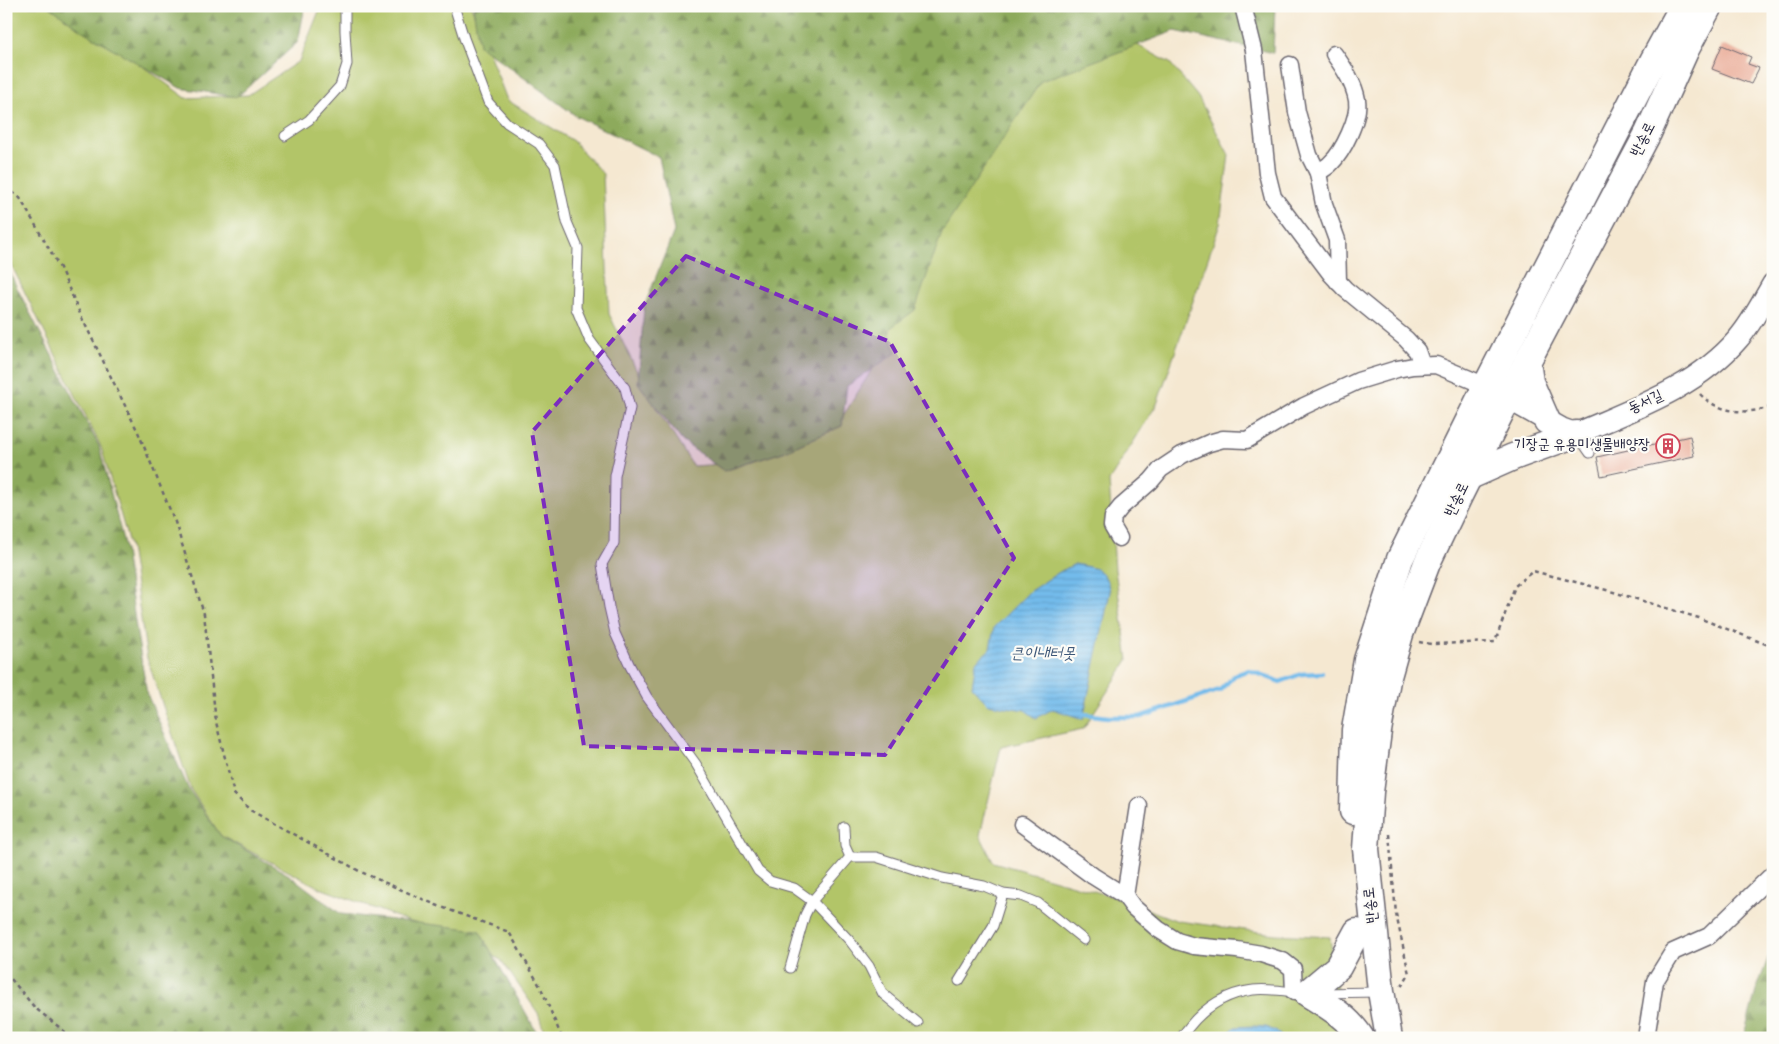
<svg xmlns="http://www.w3.org/2000/svg" width="1779" height="1044" font-family="'Gochi Hand','Poor Story',sans-serif">
	<defs>
		<pattern id="forest-firs" width="22" height="20" patternUnits="userSpaceOnUse" patternTransform="scale(1.25)"><rect width="22" height="20" fill="#8daa5c"/><path d="M5 1l3.5 6h-7zM16 11l3.5 6h-7z" fill="#738a4d"/></pattern>
		<pattern id="water-rules" width="6" height="5" patternUnits="userSpaceOnUse" patternTransform="scale(1.25)"><rect width="6" height="5" fill="#73bbeb"/><path d="M0 2.5h6" fill="none" stroke="#63a0ca"/></pattern>
	</defs>
	<rect width="100%" height="100%" fill="#fdfcf7"/>
	<filter id="ink" filterUnits="userSpaceOnUse"><feTurbulence type="fractalNoise" baseFrequency=".02" numOctaves="2"/><feDisplacementMap in="SourceGraphic" scale="10" xChannelSelector="R" yChannelSelector="G"/><feConvolveMatrix kernelMatrix="1 2 1 2 8 2 1 2 1" color-interpolation-filters="sRGB"/></filter>
	<filter id="wash" filterUnits="userSpaceOnUse"><feTurbulence type="fractalNoise" baseFrequency=".0096" numOctaves="4" result="noise"/><feDisplacementMap in="SourceGraphic" scale="20" xChannelSelector="R" yChannelSelector="G"/><feGaussianBlur stdDeviation="1.12" result="paint"/><feColorMatrix in="noise" values="0 0 0 0 0 0 0 0 0 0 0 0 0 0 0 0 0 1.4 0 .05"/><feComposite in="paint" operator="in"/></filter>
	<g filter="url(#wash)">
		<rect width="100%" height="100%" fill="#f5e8d1"/>
		<path fill="#b2c568" stroke="#6a7452" d="M6,6H64L67,11L186,98L248,95L299,61L321,6H471L507,100L573,141L603,174L609,314L651,400L693,466L753,462L835,429L882,353L926,228L1039,63L1101,25L1170,63L1198,97L1229,155L1220,224L1157,404L1109,481L1115,570L1128,660L1083,729L1001,747L980,835L993,862L1118,898L1178,921L1275,934L1330,937L1343,1038H546L538,1013L501,960L474,946L320,888L221,836L191,790L147,658L130,547L101,447L6,254Z"/>
		<g fill="url(#forest-firs)" stroke="#58664c">
			<path d="M49,6H305L298,42L237,97L180,88L81,30Z"/>
			<path d="M473,6H1275L1273,53L1175,31L1041,81L942,232L915,310L889,329L896,353L847,386L842,426L783,452L724,471L682,441L638,383L644,307L674,231L659,157L576,116L479,45Z"/>
			<path d="M6,264L17,288L99,446L124,544L136,628L147,694L189,790L221,836L289,875L341,914L479,930L540,1038H6Z"/>
			<path d="M1773,945V1038H1743L1756,991Z"/>
		</g>
		<g fill="url(#water-rules)" stroke="#4a6e93">
			<path d="M1075,564C1097,569 1105,567 1110,592L1083,719L1053,709L1036,718L1025,710L988,704L972,687L976,662L990,649L994,627L1030,591L1061,571Z"/>
			<path d="M1253,1026L1266,1027L1279,1033L1281,1038H1223L1235,1027Z"/>
		</g>
		<g fill="none" stroke-linecap="round" stroke-linejoin="round">
			<path stroke="#73bbeb" stroke-width="4.5" d="M1084,714L1108,717H1140L1220,690L1235,675L1249,670L1280,682L1301,674L1322,673"/>
		</g>
		<g id="blocks">
			<g fill="#e9a994">
				<path d="M1722,45L1751,57L1748,64L1759,68L1751,84L1712,69Z"/>
				<path d="M1690,436L1694,456L1601,476L1597,457Z"/>
			</g>
		</g>
	</g>
	<g filter="url(#ink)">
		<use href="#blocks" fill-opacity="0" stroke="#6c6770" stroke-width="1"/>
		<g fill="none" stroke-linecap="round" stroke-linejoin="round">
			<g stroke="#6c6770" stroke-width="11">
				<g id="service">
					<path d="M454,6L464,38L488,102L507,123L539,144L555,165L567,222L578,248L576,308L589,339L625,388L630,408L615,476L614,543L602,564L609,607L615,633L630,666L647,697L696,764L758,871L770,881L794,888L812,901L850,941L869,966L883,994L918,1023"/>
					<path d="M285,136L309,120L340,86L347,64L345,31V6"/>
					<path d="M1578,436L1590,453"/>
					<path d="M844,827L845,846L850,857"/>
					<path d="M790,968L805,915L812,901L850,857H876L942,878L984,886L1003,894L1021,896L1038,903L1084,940"/>
					<path d="M959,981L993,926L1003,894"/>
					<path d="M1321,993L1378,992"/>
					<path d="M1181,1038C1198,1012 1222,994 1253,990C1266,988 1282,991 1296,992"/>
				</g>
			</g>
			<g stroke="#6c6770" stroke-width="19">
				<g id="minor">
					<path d="M1243,6L1254,50L1267,173L1273,197L1331,274L1345,289L1406,339L1417,351L1422,365"/>
					<path d="M1290,65L1297,112L1309,155L1318,173L1324,204L1337,240L1338,282"/>
					<path d="M1318,173C1322,170 1327,167 1330,164C1343,152 1360,117 1357,100C1354,83 1344,68 1334,54"/>
					<path d="M1119,538L1112,526L1113,517L1121,507L1151,481L1161,469L1182,455L1209,443L1223,439L1247,440L1304,406L1358,381L1397,369L1413,366L1436,365L1486,386"/>
					<path d="M1022,824L1093,876L1125,896L1133,907L1158,929L1177,941L1194,946L1237,950L1261,954L1283,961L1293,969L1294,992"/>
					<path d="M1125,896L1139,806"/>
					<path d="M1646,1038L1655,981L1673,952L1709,936L1773,874"/>
				</g>
			</g>
			<g stroke="#6c6770" stroke-width="24">
				<path id="tertiary" d="M1495,391L1562,429L1576,434C1633,409 1696,388 1738,339C1752,323 1762,303 1773,284"/>
			</g>
			<g stroke="#6c6770" stroke-width="29">
				<g id="primary">
					<path d="M1527,362L1530,382L1547,421"/>
					<path d="M1470,476L1513,457L1576,434"/>
					<path d="M1353,811L1355,730L1367,660L1400,559L1486,386L1654,59L1683,6"/>
					<path d="M1357,932L1338,967L1307,993C1328,1006 1348,1017 1361,1038"/>
					<path d="M1389,1038L1381,991L1366,849L1370,792L1378,731L1387,680L1400,634L1427,563L1459,496L1508,398L1648,133L1686,49L1709,6"/>
				</g>
			</g>
			<g stroke="#6c6770" stroke-width="2.5" stroke-dasharray="4 4" stroke-linecap="butt">
				<path d="M6,187L20,198L60,268L82,318L138,432L175,522L204,614L216,722L234,794L250,810L361,872L436,905L509,932L541,988L562,1038"/>
				<path d="M1700,394C1719,414 1749,415 1773,406"/>
				<path d="M1419,642L1431,644L1495,642L1515,586L1533,571L1610,591L1699,618L1773,647"/>
				<path d="M1389,834L1396,914L1409,974L1401,987"/>
				<path d="M6,973L35,1008L73,1038"/>
			</g>
			<use href="#service" stroke="#fff" stroke-width="9"/>
			<use href="#minor" stroke="#fff" stroke-width="16"/>
			<use href="#tertiary" stroke="#fff" stroke-width="21"/>
			<use href="#primary" stroke="#fff" stroke-width="26"/>
		</g>
	</g>
	<path fill="#7b2cbf" fill-opacity="0.2" stroke="#7b2cbf" stroke-width="4" stroke-dasharray="10 6" stroke-linejoin="round" d="M686,256L890,342L1014,558L885,755L584,746L532,432Z"/>
	<defs>
		<g id="building-ring" transform="scale(1.25)"><circle r="9.5" fill="#fdfcf7" stroke="#d1495b" stroke-width="1.5"/><path d="M-4-6H4V6H1V3H-1V6H-4ZM-2.5-4.3h1.7v1.8h-1.7ZM.8-4.3h1.7v1.8H.8ZM-2.5-1h1.7V.8h-1.7ZM.8-1h1.7V.8H.8Z" fill="#d1495b"/></g>
	</defs>
	<g fill-rule="evenodd">
		<use href="#building-ring" x="1668" y="446"/>
	</g>
	<g text-anchor="middle" dominant-baseline="central" stroke-width="4.5" stroke-linejoin="round" paint-order="stroke">
		<g font-size="15" fill="#22223b" stroke="#fdfcf7">
			<text transform="translate(1644 140) rotate(-63)">반송로</text>
			<text transform="translate(1646 403) rotate(-25)">동서길</text>
			<text transform="translate(1458 500) rotate(-64)">반송로</text>
			<text transform="translate(1372 905) rotate(-96)">반송로</text>
		</g>
		<g font-size="15" fill="#22223b" stroke="#fdfcf7" text-anchor="end">
			<text x="1650" y="446">기장군 유용미생물배양장</text>
		</g>
		<g font-size="16" font-style="italic" fill="#3e5879" stroke="#fdfcf7">
			<text x="1043" y="655">큰이내터못</text>
		</g>
	</g>
	<rect width="1779" height="1044" fill="none" stroke="#fdfcf7" stroke-width="25"/>
</svg>
